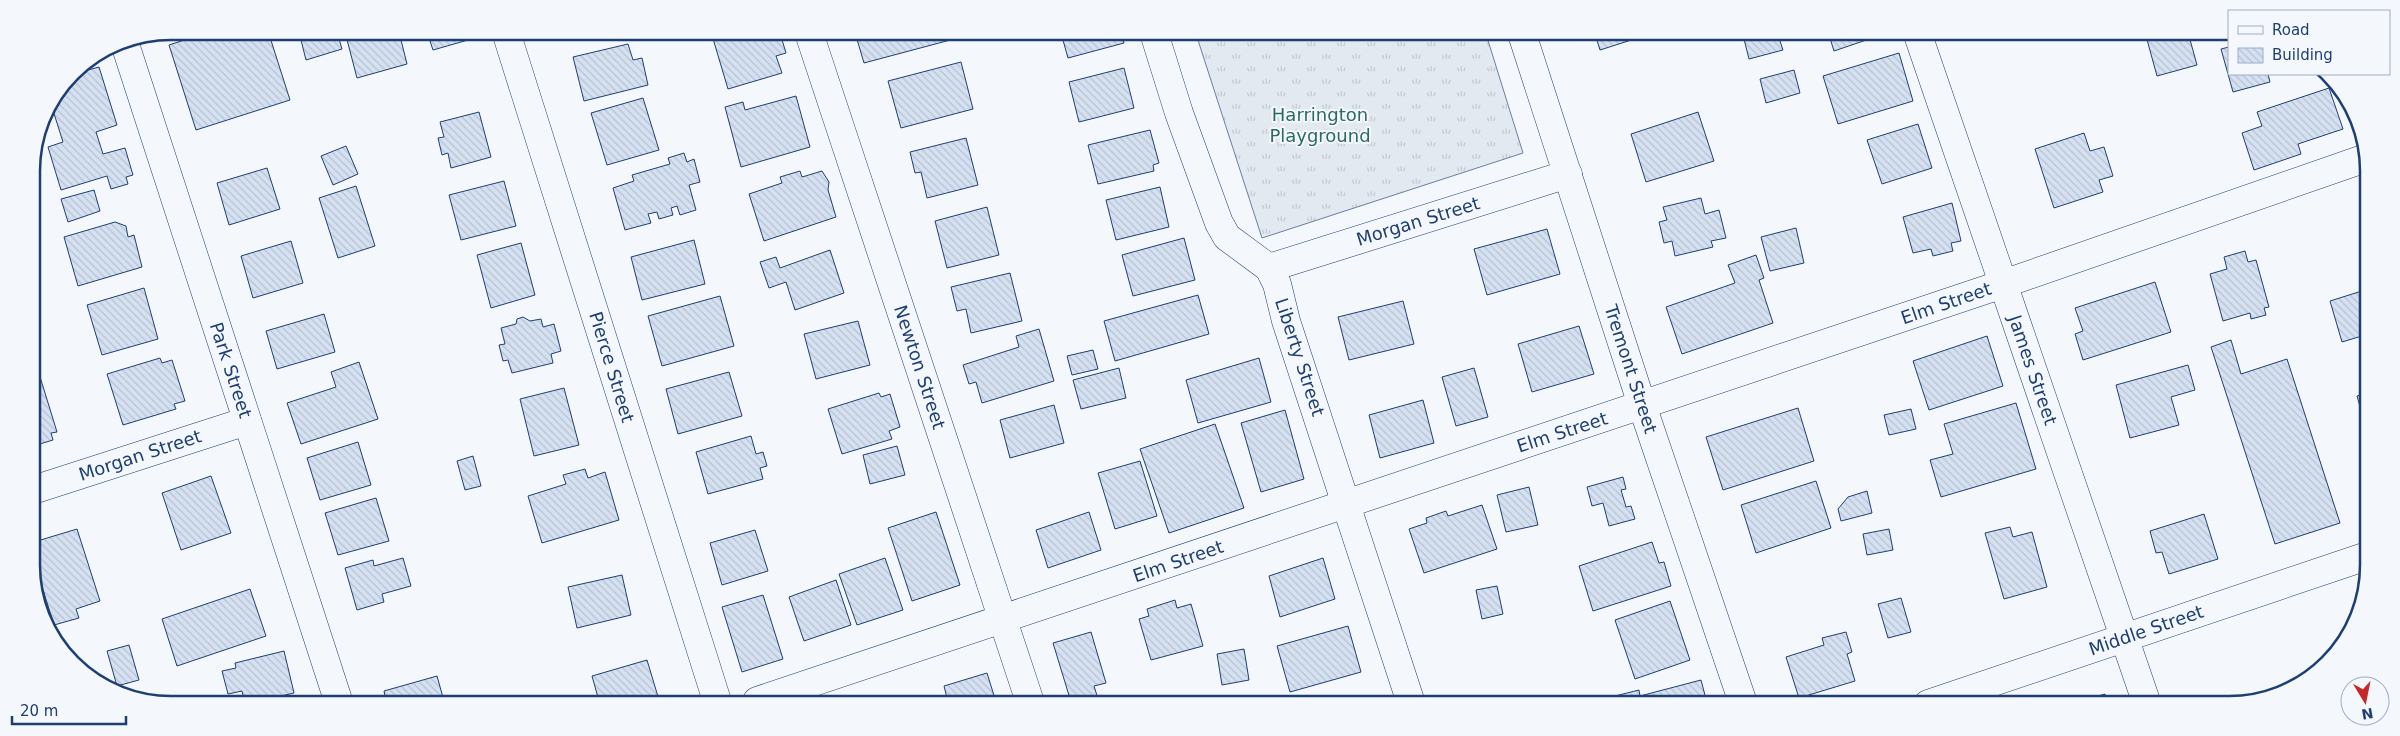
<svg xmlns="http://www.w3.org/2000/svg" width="2400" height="736" font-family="'DejaVu Sans',sans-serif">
	<defs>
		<pattern id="grass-tufts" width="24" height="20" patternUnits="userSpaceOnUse" patternTransform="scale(1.25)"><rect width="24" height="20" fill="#e3e9f0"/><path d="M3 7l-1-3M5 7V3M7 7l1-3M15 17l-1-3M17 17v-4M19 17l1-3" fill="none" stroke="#c2c9d1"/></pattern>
		<pattern id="building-back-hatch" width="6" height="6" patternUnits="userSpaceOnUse" patternTransform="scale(1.25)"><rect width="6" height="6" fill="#d5e0f0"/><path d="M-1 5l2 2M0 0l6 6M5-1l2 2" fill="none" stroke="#b6c1d1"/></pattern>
	</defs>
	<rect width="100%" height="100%" fill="#f4f7fb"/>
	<path fill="url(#grass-tufts)" stroke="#687fa3" d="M1196,34H1486L1523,153L1262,238Z"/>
	<g fill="url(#building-back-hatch)" stroke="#1d3f73">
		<path d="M212,31H268L290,100L196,130L169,45Z"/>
		<path d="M299,32H337L342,49L306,60Z"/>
		<path d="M345,32H399L407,64L357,78Z"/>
		<path d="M427,32H473L475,38L433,50Z"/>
		<path d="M711,32L780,33L786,53L776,56L782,73L728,89Z"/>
		<path d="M867,33H952L954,39L864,63L856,36Z"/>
		<path d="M1061,33H1121L1124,43L1068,58Z"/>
		<path d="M1595,34L1647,35L1600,50Z"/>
		<path d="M1743,35H1778L1783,50L1749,59Z"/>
		<path d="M1829,35H1881L1834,51Z"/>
		<path d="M2146,36H2189L2197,65L2157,76Z"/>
		<path d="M628,44L633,60L642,58L648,85L584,101L573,57Z"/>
		<path d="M2229,47V74H2268L2270,82L2233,92L2221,49Z"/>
		<path d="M1899,53L1913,101L1838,124L1823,76Z"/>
		<path d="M961,62L973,109L901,128L888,81Z"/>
		<path d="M99,67L117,125L96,132L103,154L125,148L133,175L126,177L128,184L111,189L107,176L61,190L48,147L63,142L51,104L70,75Z"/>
		<path d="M1124,68L1134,108L1079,122L1069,82Z"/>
		<path d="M1794,70L1800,93L1766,103L1760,79Z"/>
		<path d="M2329,88L2343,129L2298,144L2301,154L2254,170L2242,133L2262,126L2257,112Z"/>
		<path d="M796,96L810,147L741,167L725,107L743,102L745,110Z"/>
		<path d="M643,98L659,150L607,165L591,113Z"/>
		<path d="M479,112L491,157L451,168L448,153L442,155L438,138L444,137L440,122Z"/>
		<path d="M1698,112L1714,161L1646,182L1631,134Z"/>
		<path d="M1918,124L1932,168L1882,184L1867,140Z"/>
		<path d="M1150,130L1159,163L1153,165L1154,171L1098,184L1088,145Z"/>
		<path d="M2084,133L2090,151L2104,147L2113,176L2099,180L2103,192L2054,208L2035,149Z"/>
		<path d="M966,138L978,185L927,198L921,172L915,173L910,152Z"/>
		<path d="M346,146L358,174L333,185L321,156Z"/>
		<path d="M684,153L687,162L694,159L700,182L689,185L696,210L680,215L677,206L671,208L673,215L659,219L657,212L648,214L651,223L625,230L613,188L634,181L632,175L670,164L668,158Z"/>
		<path d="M267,168L280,209L229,225L217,183Z"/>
		<path d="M800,171L802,177L822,171L829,182L828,190L836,217L764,241L749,194L782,183L780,177Z"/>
		<path d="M504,181L516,226L461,240L449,195Z"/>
		<path d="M356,186L375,246L338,258L319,198Z"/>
		<path d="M1160,187L1169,227L1116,240L1106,200Z"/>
		<path d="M94,190L100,211L68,222L61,199Z"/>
		<path d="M1701,198L1705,214L1719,210L1726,238L1711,241L1713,247L1675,256L1672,241L1664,243L1659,222L1667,220L1663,207Z"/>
		<path d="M1952,203L1961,241L1951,243L1953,251L1933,256L1931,249L1913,253L1903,217Z"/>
		<path d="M987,207L999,255L947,268L935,221Z"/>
		<path d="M115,222L126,226L128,237L134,235L142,267L78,286L64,237Z"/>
		<path d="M1796,228L1804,263L1770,271L1761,237Z"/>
		<path d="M1547,229L1560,274L1487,295L1474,249Z"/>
		<path d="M1184,238L1195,280L1133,296L1122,255Z"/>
		<path d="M694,240L705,284L642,300L631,257Z"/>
		<path d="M291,241L303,283L253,298L241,256Z"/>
		<path d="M521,243L535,295L491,308L477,255Z"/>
		<path d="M830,250L844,293L795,310L786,282L769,288L760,262L776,257L780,268Z"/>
		<path d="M2245,251L2248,262L2256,260L2269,307L2264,308L2266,315L2251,319L2250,313L2223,321L2210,274L2227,269L2224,257Z"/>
		<path d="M1756,255L1764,278L1759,280L1773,323L1682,354L1666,307L1735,283L1728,265Z"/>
		<path d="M1010,273L1022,321L971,333L966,309L957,311L951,287Z"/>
		<path d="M2155,282L2171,332L2083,360L2075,334L2083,331L2075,308Z"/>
		<path d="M144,288L158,339L102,355L87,305Z"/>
		<path d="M2365,290V335L2342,342L2330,301Z"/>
		<path d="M1198,295L1209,334L1115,361L1104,321Z"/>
		<path d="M720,296L734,346L662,366L648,316Z"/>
		<path d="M1403,301L1414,344L1349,360L1338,317Z"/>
		<path d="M324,314L335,352L277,369L266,331Z"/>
		<path d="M523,317L530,321L541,319L543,327L554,324L561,351L551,354L553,363L512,373L508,360L503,361L499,345L505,344L501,328L516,324L517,319Z"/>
		<path d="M858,321L870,365L816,379L804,334Z"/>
		<path d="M1579,326L1594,374L1532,392L1518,344Z"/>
		<path d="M1039,329L1054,381L982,403L976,382L969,384L963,365L1019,347L1016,336Z"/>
		<path d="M1987,336L2003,386L1929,410L1913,361Z"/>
		<path d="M2231,340L2241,374L2287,359L2340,523L2275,544L2211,347Z"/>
		<path d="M1093,350L1098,369L1072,375L1067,356Z"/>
		<path d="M33,354L57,432L51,433L53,440L33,446Z"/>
		<path d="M160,358L162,363L172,360L185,401L174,404L176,409L123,425L107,374Z"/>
		<path d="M1259,358L1271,402L1198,423L1186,380Z"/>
		<path d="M359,362L378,419L301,444L287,403L336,387L331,372Z"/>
		<path d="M2188,365L2195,390L2171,397L2179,425L2130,438L2116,385Z"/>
		<path d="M1119,368L1126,398L1081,409L1073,380Z"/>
		<path d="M1474,368L1488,417L1456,426L1442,377Z"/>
		<path d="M729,372L742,416L678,434L666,389Z"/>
		<path d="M564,388L579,445L534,456L520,399Z"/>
		<path d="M879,393L881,397L890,394L900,427L889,431L892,439L842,454L828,409Z"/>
		<path d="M2365,394V424L2357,396Z"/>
		<path d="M1423,400L1434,443L1380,458L1369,415Z"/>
		<path d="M2016,403L2036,469L1941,497L1930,460L1953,454L1944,424Z"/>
		<path d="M1054,405L1064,443L1010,458L1000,420Z"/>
		<path d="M1798,408L1814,461L1723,490L1706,437Z"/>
		<path d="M1911,409L1916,429L1889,435L1884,415Z"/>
		<path d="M1285,410L1304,479L1261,492L1241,423Z"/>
		<path d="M1215,424L1244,508L1169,533L1140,449Z"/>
		<path d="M751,436L756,454L763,452L767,466L760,468L763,479L708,494L696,452Z"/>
		<path d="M358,442L371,485L320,500L307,458Z"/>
		<path d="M897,446L905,475L870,484L863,455Z"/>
		<path d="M473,456L481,486L465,490L457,461Z"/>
		<path d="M1140,461L1157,516L1115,529L1098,473Z"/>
		<path d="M585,469L588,478L605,472L619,520L542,543L528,496L566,484L563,475Z"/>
		<path d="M211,476L231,533L181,550L162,493Z"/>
		<path d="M1623,477L1626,489L1621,490L1626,507L1631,506L1635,519L1609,526L1603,503L1592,506L1587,487Z"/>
		<path d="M1816,481L1831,528L1756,553L1741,505Z"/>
		<path d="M1529,487L1538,525L1506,532L1497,495Z"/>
		<path d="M1867,491L1872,513L1841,521L1838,509L1848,497Z"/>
		<path d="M376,498L389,541L338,555L325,513Z"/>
		<path d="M1482,505L1497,549L1424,573L1409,529L1427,523L1426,518L1446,511L1448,516Z"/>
		<path d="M936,512L960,585L912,601L888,528Z"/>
		<path d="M1089,512L1101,550L1048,568L1036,530Z"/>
		<path d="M2204,514L2218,559L2169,574L2162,552L2156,553L2150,531Z"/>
		<path d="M2010,527L2013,537L2032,532L2047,587L2004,599L1985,533Z"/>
		<path d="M77,529L100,601L76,609L79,618L54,625L34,561V542Z"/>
		<path d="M1889,529L1893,550L1867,555L1863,534Z"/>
		<path d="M755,530L768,571L722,585L710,543Z"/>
		<path d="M1652,542L1659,563L1664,562L1671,586L1593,611L1579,566Z"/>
		<path d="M403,558L411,586L382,594L384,602L357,610L345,568L373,560L374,566Z"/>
		<path d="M885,558L903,610L857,625L839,574Z"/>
		<path d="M1323,558L1335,599L1280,617L1269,576Z"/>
		<path d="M622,575L631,615L577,628L568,587Z"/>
		<path d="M836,580L851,625L804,641L789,597Z"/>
		<path d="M1497,586L1503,614L1482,619L1476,590Z"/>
		<path d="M250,589L266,636L177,666L162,619Z"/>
		<path d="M763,595L783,659L742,672L722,607Z"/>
		<path d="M1901,598L1911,632L1888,638L1878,604Z"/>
		<path d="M1175,600L1177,608L1191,604L1203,646L1151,660L1139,619L1149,616L1147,609Z"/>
		<path d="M1670,601L1690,660L1635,679L1615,620Z"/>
		<path d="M1348,626L1361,672L1290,692L1277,646Z"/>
		<path d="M1091,632L1106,683L1094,686L1099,702H1071L1053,643Z"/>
		<path d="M1846,632L1852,652L1847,654L1855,681L1799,698L1786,657L1824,645L1822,638Z"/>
		<path d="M129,645L139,680L117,686L107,651Z"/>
		<path d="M1244,649L1249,680L1222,685L1217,654Z"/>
		<path d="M284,651L294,693L263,700H244L242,691L228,694L222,671L236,668L235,663Z"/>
		<path d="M647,660L659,700L599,701L592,676Z"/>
		<path d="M987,673L996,702H948L944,686Z"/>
		<path d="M437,676L444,701H386L384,691Z"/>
		<path d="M1701,680L1707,703H1617L1615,696L1639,690L1640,696Z"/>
		<path d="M2105,694L2108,704H2070Z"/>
	</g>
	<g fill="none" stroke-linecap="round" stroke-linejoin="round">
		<g stroke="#1d3f73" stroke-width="29">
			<g id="minor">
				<path d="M506,32L717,701"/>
				<path d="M809,33L1030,702"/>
				<path d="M1154,33L1179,113L1219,223L1227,237L1269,268L1277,284L1286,321L1411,703"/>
				<path d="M1522,34L1642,405L1743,703"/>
				<path d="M1918,35L2147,704"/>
				<path d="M124,41L338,700"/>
				<path d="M1269,268L1568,174"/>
				<path d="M33,490L247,421"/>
				<path d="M757,701L2003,284L2366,158"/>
				<path d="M1928,704L2364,557"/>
			</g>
		</g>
		<use href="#minor" stroke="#f4f7fb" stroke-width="28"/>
	</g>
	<g text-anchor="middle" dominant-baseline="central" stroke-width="4" stroke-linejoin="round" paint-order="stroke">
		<g font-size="18" fill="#2c6c60" stroke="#f4f7fb">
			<text x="1320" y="114">Harrington<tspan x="1320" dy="21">Playground</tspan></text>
		</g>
		<g font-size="18" fill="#1d3f73" stroke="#f4f7fb">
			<text transform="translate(1418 221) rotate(-17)">Morgan Street</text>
			<text transform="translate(1946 303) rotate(-19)">Elm Street</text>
			<text transform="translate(1300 357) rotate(72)">Liberty Street</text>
			<text transform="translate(612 367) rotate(73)">Pierce Street</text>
			<text transform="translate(920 367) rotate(72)">Newton Street</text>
			<text transform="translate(1631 369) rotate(72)">Tremont Street</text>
			<text transform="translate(231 370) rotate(72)">Park Street</text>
			<text transform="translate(2033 370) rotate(71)">James Street</text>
			<text transform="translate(1562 432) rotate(-18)">Elm Street</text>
			<text transform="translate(140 455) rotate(-18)">Morgan Street</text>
			<text transform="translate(1178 561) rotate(-19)">Elm Street</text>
			<text transform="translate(2146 630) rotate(-19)">Middle Street</text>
		</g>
	</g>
	<path d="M0 0H2400V736H0ZM171 40H2229A131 131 0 0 1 2360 171V565A131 131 0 0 1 2229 696H171A131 131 0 0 1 40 565V171A131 131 0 0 1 171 40Z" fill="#f4f7fb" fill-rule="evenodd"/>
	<path fill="none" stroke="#1d3f73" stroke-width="2.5" d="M171 40H2229A131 131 0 0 1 2360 171V565A131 131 0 0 1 2229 696H171A131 131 0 0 1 40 565V171A131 131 0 0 1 171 40Z"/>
	<rect x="2228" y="10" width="162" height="65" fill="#f4f7fb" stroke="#9eadc5"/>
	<rect x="2238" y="26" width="25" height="8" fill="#f4f7fb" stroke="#9eadc5"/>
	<text x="2272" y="35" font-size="15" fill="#1d3f73">Road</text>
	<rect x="2238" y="48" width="25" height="15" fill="url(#building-back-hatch)" stroke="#9eadc5"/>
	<text x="2272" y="60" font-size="15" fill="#1d3f73">Building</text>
	<g transform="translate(2365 701) rotate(170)"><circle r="24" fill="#f4f7fb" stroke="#9eadc5"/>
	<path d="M0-4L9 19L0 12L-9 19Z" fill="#c62828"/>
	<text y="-8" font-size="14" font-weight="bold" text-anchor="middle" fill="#1d3f73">N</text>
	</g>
	<path d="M12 716v8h114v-8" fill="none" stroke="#1d3f73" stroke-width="2.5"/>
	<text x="20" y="716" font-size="15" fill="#1d3f73" stroke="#f4f7fb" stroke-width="4" paint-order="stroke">20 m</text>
</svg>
